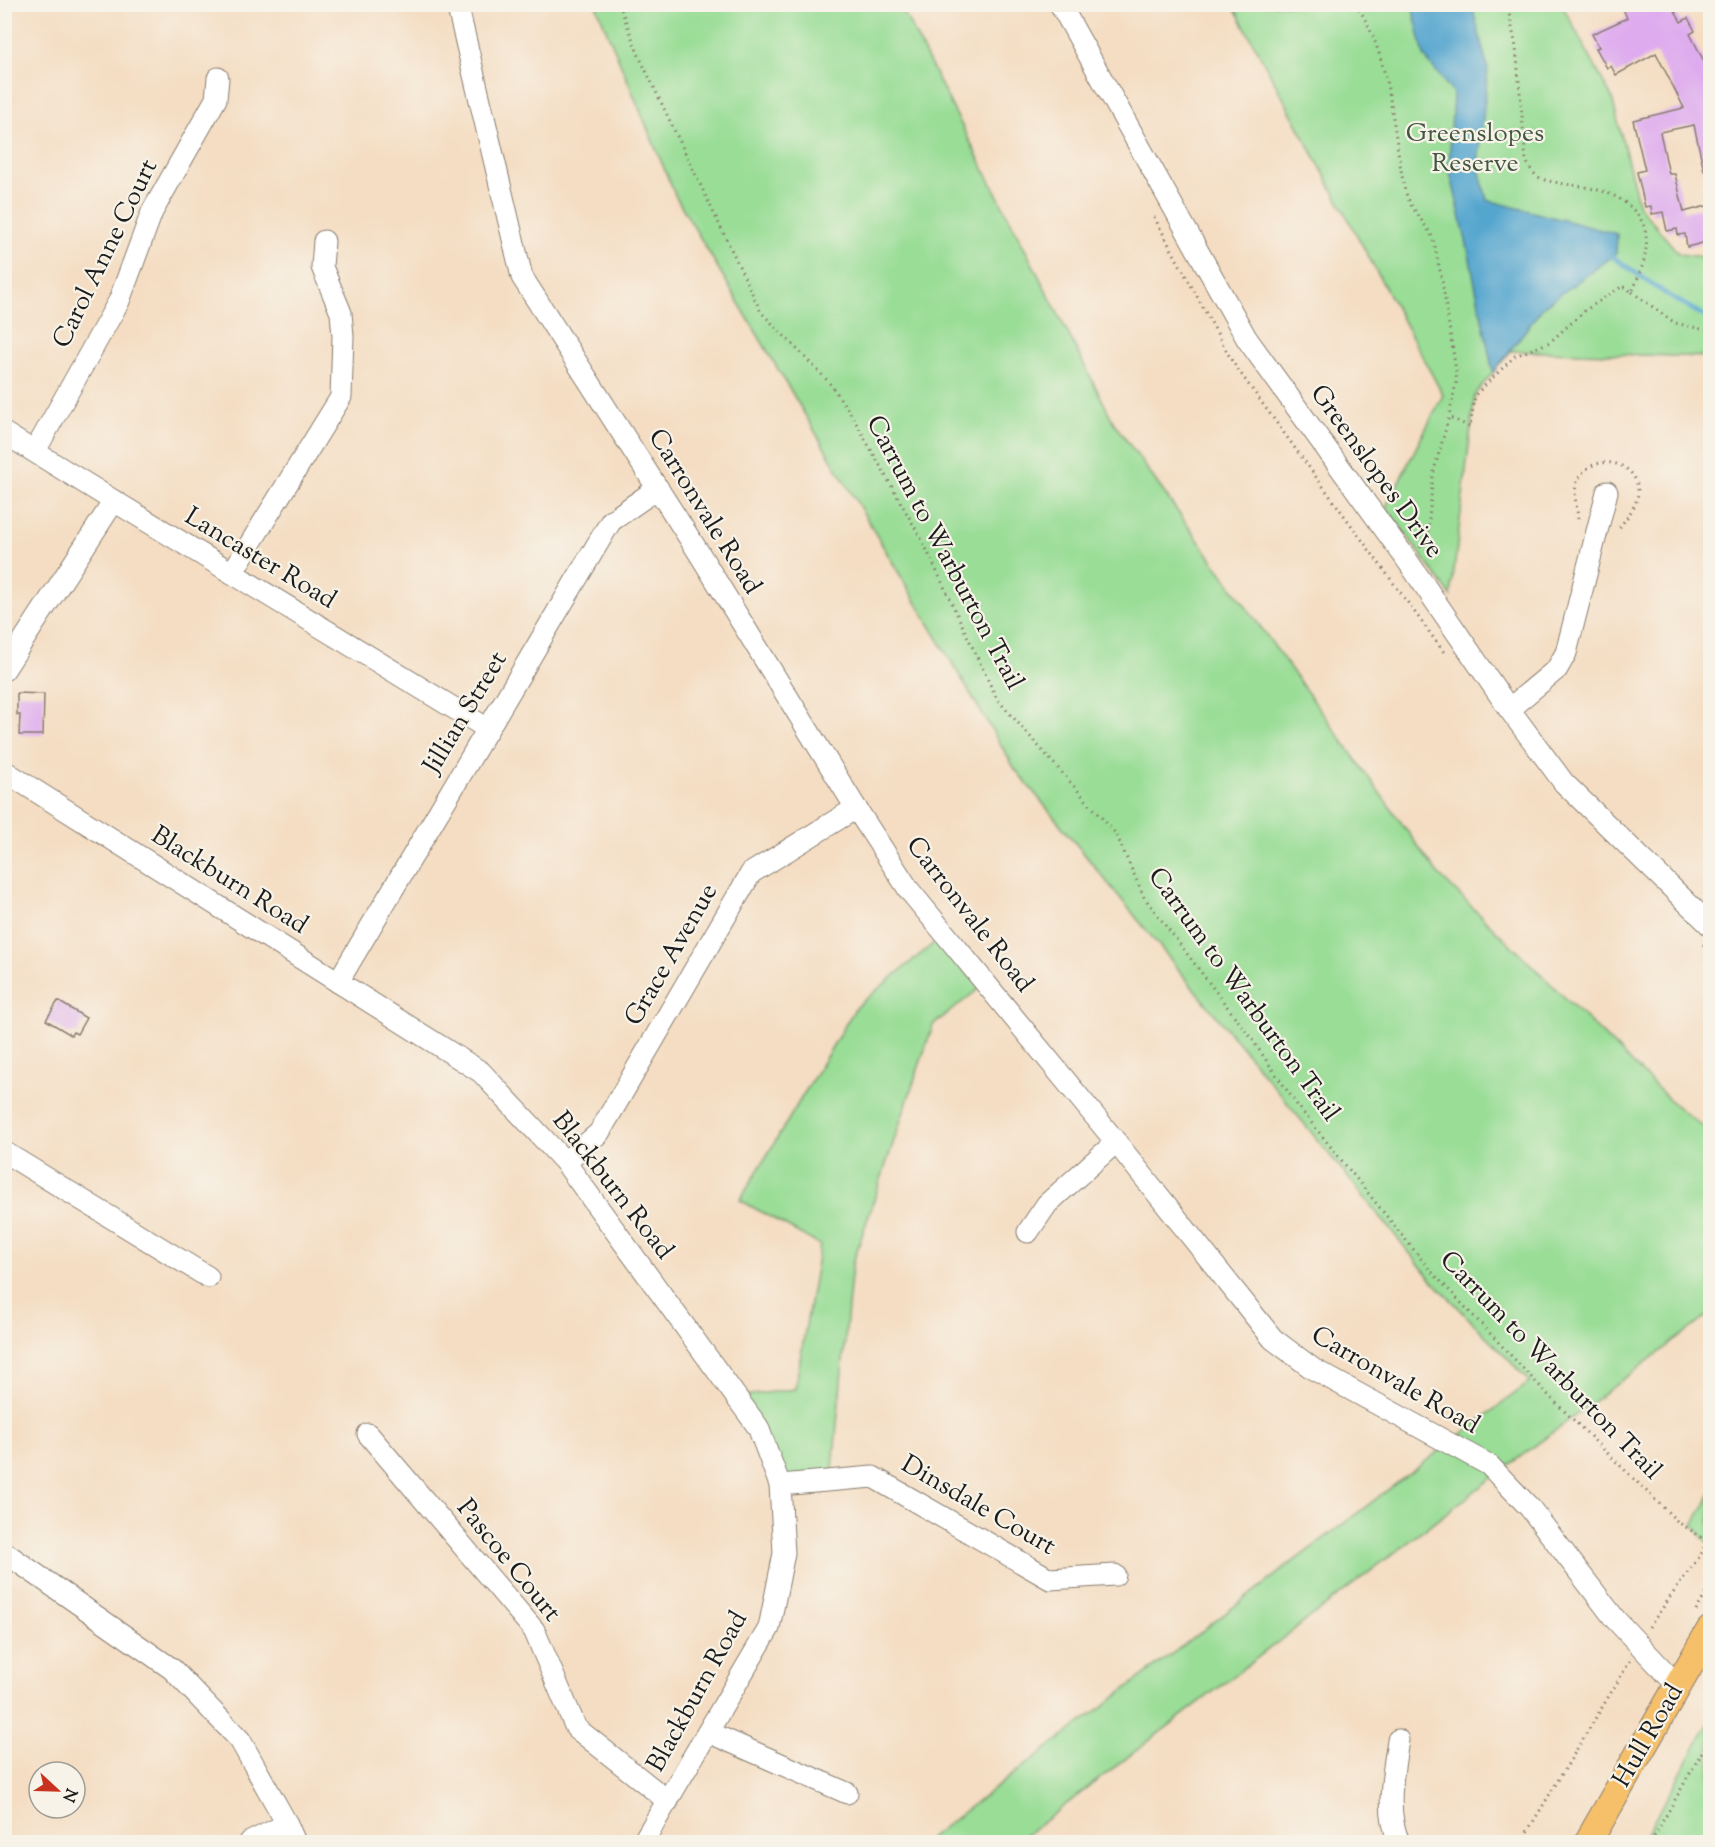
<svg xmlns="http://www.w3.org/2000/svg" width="1715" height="1847" font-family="'Sorts Mill Goudy',serif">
	<rect width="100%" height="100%" fill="#f7f3e8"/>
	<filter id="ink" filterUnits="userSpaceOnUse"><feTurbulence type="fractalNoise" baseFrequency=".0167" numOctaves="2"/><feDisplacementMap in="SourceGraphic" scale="12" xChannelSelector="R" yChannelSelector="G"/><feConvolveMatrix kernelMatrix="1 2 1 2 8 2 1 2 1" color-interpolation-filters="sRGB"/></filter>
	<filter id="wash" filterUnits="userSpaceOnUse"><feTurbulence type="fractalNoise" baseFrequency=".008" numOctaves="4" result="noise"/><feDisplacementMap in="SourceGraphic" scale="24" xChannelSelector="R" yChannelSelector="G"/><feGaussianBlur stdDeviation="1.35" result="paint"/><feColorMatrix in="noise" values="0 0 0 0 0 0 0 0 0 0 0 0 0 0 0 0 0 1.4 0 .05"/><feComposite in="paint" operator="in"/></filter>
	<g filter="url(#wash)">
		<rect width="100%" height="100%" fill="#f4ddc2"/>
		<g fill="#99dd96" stroke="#5a7c59" stroke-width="1.5">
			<path d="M596,5H900L1114,423L1438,874L1676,1106L1710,1132V1314L1484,1484L1017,1842H924L1530,1382L1430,1278L1015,769L676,197Z"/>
			<path d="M1233,5H1562L1612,98L1639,206L1679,254L1710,258V357L1511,351L1475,394L1451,596L1386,507L1443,395Z"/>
			<path d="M939,939L980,988L933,1025L852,1265L832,1477L782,1481L744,1396L795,1389L820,1245L740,1200L856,1007Z"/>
			<path d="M1710,1495V1543L1703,1538L1693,1525Z"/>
			<path d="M1710,1721V1842H1642Z"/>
		</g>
		<path fill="#55a6cf" stroke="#386176" stroke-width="1.5" d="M1412,5H1472L1488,70L1478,165L1487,200L1617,234L1616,254L1544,306L1493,373L1468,249L1449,168L1453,93L1424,56Z"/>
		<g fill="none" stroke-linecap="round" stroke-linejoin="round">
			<path stroke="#55a6cf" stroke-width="5" d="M1613,257L1669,296L1710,319"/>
		</g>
		<g id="blocks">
			<g fill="#deabee">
				<path d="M1621,4H1671L1681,22L1688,18L1695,31L1690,34L1706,65L1710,62V170L1704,171L1694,125L1660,132L1669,174H1675L1684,212L1710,205V241L1687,247L1685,234L1678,235L1677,229L1667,231L1663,212L1652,214L1651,206L1645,207L1637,172L1645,170L1633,120L1684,108L1656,53L1616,75L1611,66L1607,68L1596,48L1599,47L1592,34L1627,18Z"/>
				<path d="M17,693L44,694L43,735H19L20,715H17Z"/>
				<path d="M58,1001L86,1018L77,1034L73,1032L71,1035L46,1020Z"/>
			</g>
		</g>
	</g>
	<g filter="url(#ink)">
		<use href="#blocks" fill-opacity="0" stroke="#887c6f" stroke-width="1.5"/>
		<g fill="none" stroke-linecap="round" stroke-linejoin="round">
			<g stroke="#887c6f" stroke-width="23">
				<g id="minor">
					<path d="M457,4L522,277L699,553L856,808L909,890L1116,1142L1273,1339L1313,1369L1489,1465L1530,1508L1615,1619L1677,1685"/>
					<path d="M1060,4L1247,339L1407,560L1509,709L1564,783L1710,925"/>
					<path d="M4,433L114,501L488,729"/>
					<path d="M35,451L119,301L152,212L216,99L218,78"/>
					<path d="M232,573L341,397L343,336L341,313L322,267L324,241"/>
					<path d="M4,670L114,501"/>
					<path d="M1509,709L1557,669L1566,653L1607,492"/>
					<path d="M4,771L481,1072L565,1162L758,1427L780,1485L784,1553L769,1628L643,1842"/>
					<path d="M338,982L611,521L658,488"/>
					<path d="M4,1152L208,1277"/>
					<path d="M565,1162L599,1133L751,873L856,808"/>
					<path d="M1028,1232L1047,1204L1116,1142"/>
					<path d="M368,1434L534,1630L576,1728L668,1801"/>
					<path d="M780,1485L873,1477L1050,1579L1115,1575"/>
					<path d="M4,1552L172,1669L240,1740L287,1824L295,1842"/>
					<path d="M708,1732L847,1793"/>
					<path d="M1398,1740C1393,1774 1385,1811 1399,1842"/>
					<path d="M250,1842L287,1824"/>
				</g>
			</g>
			<g stroke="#887c6f" stroke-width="29">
				<path id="major" d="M1588,1842L1710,1630"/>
			</g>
			<g stroke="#887c6f" stroke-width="3" stroke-dasharray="1.5 4.5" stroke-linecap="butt">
				<path d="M619,4L639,56L761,312L828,381L851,414L923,542L997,699L1116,834L1144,897L1251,1038L1297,1105L1430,1270L1553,1400L1678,1522L1703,1538L1705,1544L1703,1551L1649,1627"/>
				<path d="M1356,4C1392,58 1392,130 1405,191L1411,205L1431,234L1435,247L1442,280L1456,371V383L1449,416"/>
				<path d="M1154,217L1232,361L1246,381L1446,655"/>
				<path d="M1632,292L1675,323L1710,331"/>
				<path d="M1578,519C1577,507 1573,494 1577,482C1588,452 1637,458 1638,491C1638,505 1627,517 1619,528"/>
				<path d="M1420,548L1428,532L1433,474L1449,417L1470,427L1475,395L1515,356L1550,342L1587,309L1623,286L1632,292C1642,269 1656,238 1637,214C1616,189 1589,188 1559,183C1551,181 1543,181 1537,176C1532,172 1529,166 1526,161L1516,47L1507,4"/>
				<path d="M1703,944L1710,951"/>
				<path d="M1705,1544L1710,1540"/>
				<path d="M1696,1611L1710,1587"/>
				<path d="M1521,1842L1630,1661"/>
				<path d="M1651,1842L1710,1738"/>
				<path d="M1705,1842L1710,1835"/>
			</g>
			<use href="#minor" stroke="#fff" stroke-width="21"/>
			<use href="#major" stroke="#f6c06b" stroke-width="27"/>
		</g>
	</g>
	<g text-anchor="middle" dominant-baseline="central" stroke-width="4.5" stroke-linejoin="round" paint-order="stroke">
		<g font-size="26" fill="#425641" stroke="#f7f3e8">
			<text x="1475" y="134">Greenslopes<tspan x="1475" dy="30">Reserve</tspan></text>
		</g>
		<g font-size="26" fill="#1c1c1c" stroke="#f7f3e8">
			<text transform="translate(106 254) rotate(-64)">Carol Anne Court</text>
			<text transform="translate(1376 472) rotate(54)">Greenslopes Drive</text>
			<text transform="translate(704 512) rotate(58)">Carronvale Road</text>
			<text transform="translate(944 553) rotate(62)">Carrum to Warburton Trail</text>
			<text transform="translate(260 559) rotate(31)">Lancaster Road</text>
			<text transform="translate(466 713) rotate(-59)">Jillian Street</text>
			<text transform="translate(229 881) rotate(32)">Blackburn Road</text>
			<text transform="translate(969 915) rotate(52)">Carronvale Road</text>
			<text transform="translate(672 955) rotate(-60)">Grace Avenue</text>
			<text transform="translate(1243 995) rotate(54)">Carrum to Warburton Trail</text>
			<text transform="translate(612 1186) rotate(52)">Blackburn Road</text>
			<text transform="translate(1550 1366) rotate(46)">Carrum to Warburton Trail</text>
			<text transform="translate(1395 1381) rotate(30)">Carronvale Road</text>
			<text transform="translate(978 1506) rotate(30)">Dinsdale Court</text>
			<text transform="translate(508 1561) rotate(51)">Pascoe Court</text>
			<text transform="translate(698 1692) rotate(-61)">Blackburn Road</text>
			<text transform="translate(1649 1736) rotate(-60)">Hull Road</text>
		</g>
	</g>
	<rect width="1715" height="1847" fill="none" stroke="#f7f3e8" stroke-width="24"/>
	<g transform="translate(57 1790) rotate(112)"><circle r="28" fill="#f7f3e8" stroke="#9f9d96" stroke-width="1.5"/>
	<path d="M0-4.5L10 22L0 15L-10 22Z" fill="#c8321e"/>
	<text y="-9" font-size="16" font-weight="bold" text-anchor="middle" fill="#1c1c1c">N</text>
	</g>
</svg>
